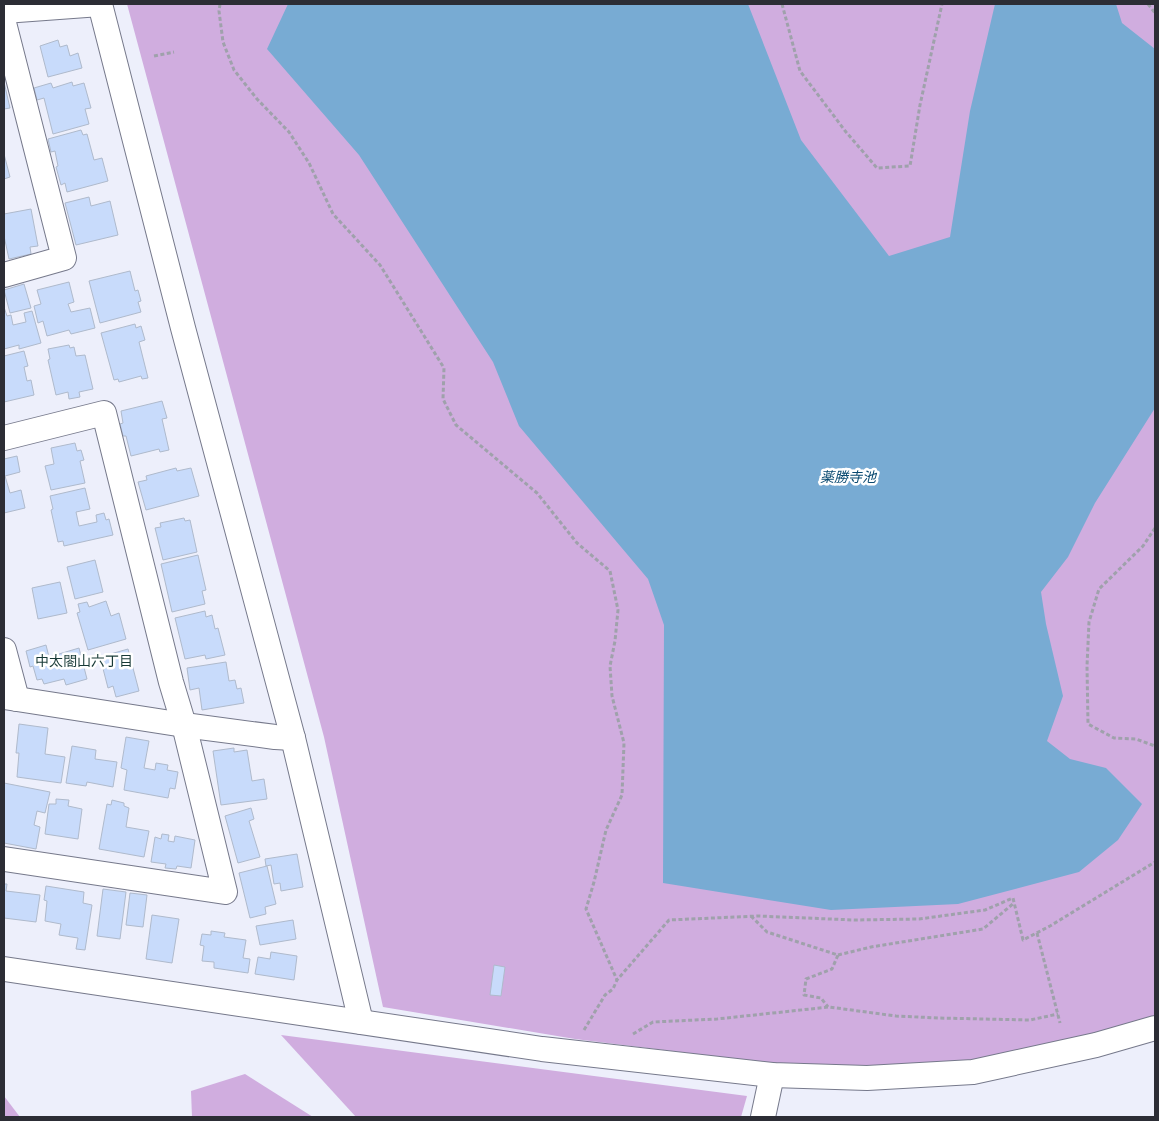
<svg xmlns="http://www.w3.org/2000/svg" width="1159" height="1121" font-family="'Archivo Narrow','Noto Sans JP',sans-serif">
	<rect width="100%" height="100%" fill="#edeffb"/>
	<g fill="#d0addf">
		<path d="M127,4H1155V1020L980,1060L880,1067L785,1065L575,1039L383,1007L324,737Z"/>
		<path d="M281,1035L747,1096L741,1117H356Z"/>
		<path d="M245,1074L313,1117H192L191,1091Z"/>
		<path d="M4,1096L20,1117H4Z"/>
	</g>
	<path fill="#78abd3" d="M288,4H748L801,140L889,256L950,237L970,111L995,4H1116L1122,23L1155,49V408L1095,503L1068,557L1041,592L1046,624L1063,696L1047,741L1070,759L1106,768L1142,804L1118,840L1079,872L958,904L831,910L663,883L664,625L648,579L519,426L493,362L359,155L267,49Z"/>
	<g fill="#c8dbfb" stroke="#afbacc">
		<path d="M58,40L60,47L67,45L70,56L78,53L82,68L48,77L40,46Z"/>
		<path d="M4,82L10,108L4,109Z"/>
		<path d="M72,82L73,86L84,83L91,108L85,109L89,124L53,134L44,98L37,100L34,88L51,83L53,88Z"/>
		<path d="M81,130L83,135L87,134L94,160L102,158L108,181L67,192L65,183L61,185L56,167L58,166L55,151L51,152L48,139Z"/>
		<path d="M4,154L10,177L4,179Z"/>
		<path d="M89,197L91,206L110,201L118,235L76,245L65,203Z"/>
		<path d="M31,209L38,246L30,247L31,254L9,259L4,236V214Z"/>
		<path d="M130,271L135,291L138,290L141,301L138,302L141,312L100,323L89,281Z"/>
		<path d="M69,282L74,302L68,304L71,312L90,308L95,328L71,334L69,330L47,336L43,321L38,323L34,306L41,304L37,290Z"/>
		<path d="M24,284L31,308L10,313L4,290Z"/>
		<path d="M4,307L7,316L11,315L13,325L26,322L24,313L32,311L41,343L19,349V345L4,349Z"/>
		<path d="M135,324L136,328L141,326L145,340L139,342L148,378L142,379L141,376L119,382L118,379L114,380L101,333Z"/>
		<path d="M69,345L70,348L74,347L76,356L85,355L93,389L79,392L80,397L69,399L68,392L56,395L48,360L50,359L48,349Z"/>
		<path d="M24,351L28,366L24,367L27,381L31,380L34,395L4,402V356Z"/>
		<path d="M162,401L167,418L162,419L169,450L160,452L159,449L131,456L126,436H123L120,424L123,423L121,411Z"/>
		<path d="M75,443L77,451L81,450L84,460L80,461L85,483L51,490L45,466L54,464L51,448Z"/>
		<path d="M17,456L20,472L5,476L10,493L21,490L25,508L4,513V459Z"/>
		<path d="M176,468L177,471L191,468L199,496L146,510L138,482L147,480L146,476Z"/>
		<path d="M85,488L90,509L76,512L79,526L97,522L96,515L104,513L106,520L109,519L113,535L64,546L63,541L58,542L51,510L53,509L50,496Z"/>
		<path d="M184,518L185,521L190,520L197,552L163,560L155,528L161,527L160,523Z"/>
		<path d="M198,555L206,590L202,591L205,604L172,612L161,564Z"/>
		<path d="M95,560L103,592L75,599L67,567Z"/>
		<path d="M60,582L67,613L38,619L32,588Z"/>
		<path d="M106,601L111,616L119,613L126,639L88,650L77,613L80,612L78,604L87,602L89,607Z"/>
		<path d="M205,611L206,617L212,615L215,629L218,628L225,655L206,659L205,655L185,659L175,618Z"/>
		<path d="M46,645L49,657L79,648L87,679L66,685L64,679L44,684L42,679L37,680L33,666L30,667L26,651Z"/>
		<path d="M128,649L139,691L116,697L113,686L108,688L100,657Z"/>
		<path d="M226,662L229,681L235,680L237,689L241,688L244,703L202,710L199,688L190,690L187,668Z"/>
		<path d="M19,724L48,728L45,754L65,757L61,783L17,777L19,753H16Z"/>
		<path d="M126,737L149,741L144,768L155,770L156,763L168,765L167,770L178,772L175,789L170,788L168,798L124,790L127,770L121,768Z"/>
		<path d="M72,746L96,750L95,759L117,762L113,787L87,782L86,786L66,783Z"/>
		<path d="M234,748V752L247,750L252,781L264,779L267,799L221,805L213,751Z"/>
		<path d="M4,783L50,792L45,813L37,811L34,825L40,827L36,849L4,843Z"/>
		<path d="M56,799L69,800L68,806L82,809L78,839L45,834L49,804H56Z"/>
		<path d="M112,800L124,803V806L129,808L126,827L149,831L144,857L99,849L107,804L111,805Z"/>
		<path d="M251,808L254,819L249,821L260,857L238,863L225,816Z"/>
		<path d="M162,834L169,835L168,841L174,842L175,836L195,840L191,868L177,866L176,869L165,868L166,864L151,862L155,837L161,839Z"/>
		<path d="M297,854L303,887L281,891L280,883L274,884L271,865L266,866L265,859Z"/>
		<path d="M267,866L276,904L265,907L266,914L250,918L239,873Z"/>
		<path d="M4,884H7L6,891L40,895L36,922L4,918Z"/>
		<path d="M46,886L84,892L83,903L92,905L85,950L76,949L78,938L59,935L61,924L45,921L47,901L44,900Z"/>
		<path d="M103,889L126,892L120,939L97,936Z"/>
		<path d="M130,893L147,895L143,927L126,925Z"/>
		<path d="M152,915L179,919L172,963L146,959Z"/>
		<path d="M293,920L296,939L260,945L256,926Z"/>
		<path d="M211,931L225,933L224,937L246,940L243,958L250,959L248,973L214,968V962L202,961L204,946L200,945L202,934L211,935Z"/>
		<path d="M271,952L297,956L294,980L255,974L258,957L270,959Z"/>
		<path d="M494,965L505,967L501,996L490,995Z"/>
	</g>
	<g fill="none" stroke-linecap="round" stroke-linejoin="round">
		<g stroke="#76798b" stroke-width="26">
			<g id="minor">
				<path d="M100,4L183,328L293,738L361,1022"/>
				<path d="M4,11L100,4"/>
				<path d="M4,23L64,258L4,275"/>
				<path d="M4,438L104,413L171,682L184,725L225,892L4,859"/>
				<path d="M4,650L17,699"/>
				<path d="M4,697L184,725L275,737L293,738"/>
				<path d="M4,969L542,1049L772,1075L867,1078L973,1072L1096,1045L1155,1028"/>
				<path d="M763,1117L772,1075"/>
			</g>
		</g>
		<g stroke="#9fa1ab" stroke-width="3" stroke-dasharray="4 2.5" stroke-linecap="butt">
			<path d="M220,4L219,11L223,42L234,70L257,99L289,132L309,163L333,214L380,265L413,318L444,368L443,399L456,425L537,493L577,543L610,571L618,610L615,641L610,666L612,696L624,743L622,795L606,830L594,882L586,909L617,980"/>
			<path d="M782,4L800,71L846,132L877,168L910,166L920,105L942,4"/>
			<path d="M1148,4L1155,13"/>
			<path d="M154,56L174,52"/>
			<path d="M1155,528L1143,546L1099,589L1089,622L1087,666L1088,724L1114,738L1136,739L1155,746"/>
			<path d="M751,916L767,932L838,955L832,969L806,979L804,995L821,998L828,1007"/>
			<path d="M1037,933L1060,1023"/>
			<path d="M838,955L871,947L983,929L1014,903"/>
			<path d="M584,1030L605,995L613,989L617,980L669,920L758,916L854,920L919,919L985,910L1013,898L1023,940L1050,926L1155,862"/>
			<path d="M633,1034L653,1022L717,1019L829,1007L896,1016L938,1018L1030,1020L1058,1014"/>
		</g>
		<use href="#minor" stroke="#fff" stroke-width="24"/>
	</g>
	<g text-anchor="middle" dominant-baseline="central" stroke-width="5" stroke-linejoin="round" paint-order="stroke">
		<g font-size="14" font-style="italic" fill="#094970" stroke="#fff">
			<text x="848" y="477">薬勝寺池</text>
		</g>
		<g font-size="14" fill="#173936" stroke="#fff">
			<text x="84" y="661">中太閤山六丁目</text>
		</g>
	</g>
	<rect width="1159" height="1121" fill="none" stroke="#2c2d35" stroke-width="10"/>
</svg>
